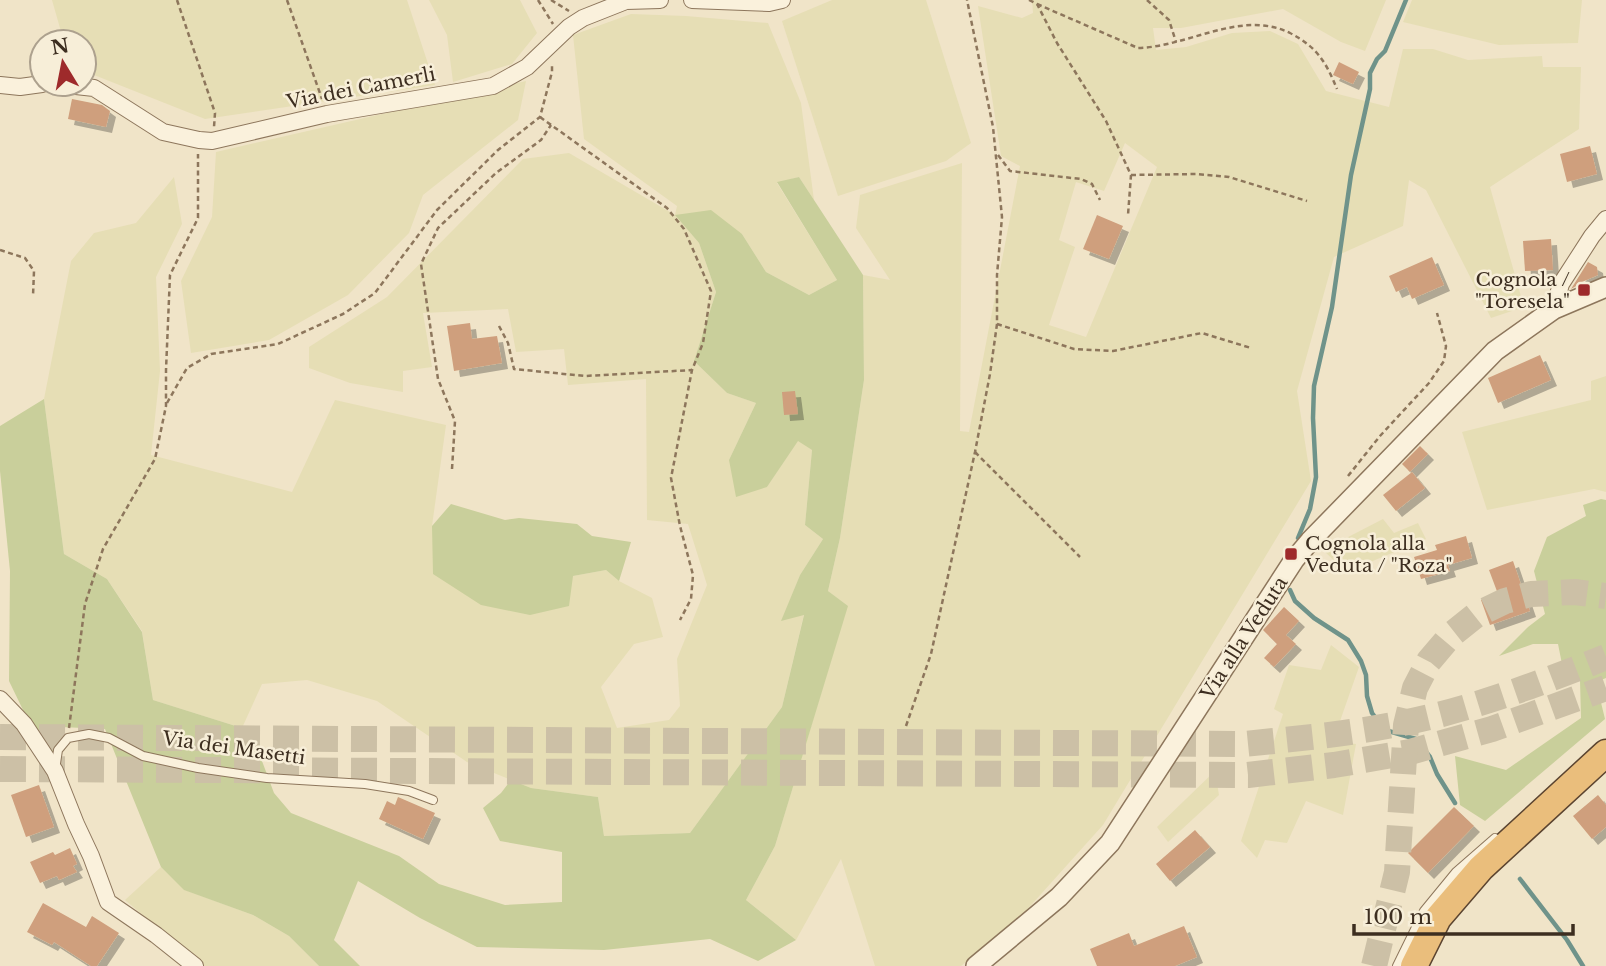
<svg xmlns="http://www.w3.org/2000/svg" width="1606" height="966" font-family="'Libre Baskerville',serif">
	<defs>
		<filter id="shadow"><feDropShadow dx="6" dy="6" stdDeviation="0" flood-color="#0004"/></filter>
	</defs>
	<rect width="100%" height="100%" fill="#f0e4c8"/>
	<g fill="#e6deb5" fill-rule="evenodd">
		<path d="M52,0H407L435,85L205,119L84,71V42H64Z"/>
		<path d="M429,0H520L537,33L512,64L453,82L447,35Z"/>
		<path d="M832,0H926L971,143L946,161L838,196L782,21Z"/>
		<path d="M1032,0H1386L1365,51L1341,42L1283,9L1181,28H1153L1156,50L1186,47L1232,33L1270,31L1298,44L1326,91L1389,107L1403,49H1433L1468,60L1542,56L1543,67H1581L1579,129L1490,187L1524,307L1491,318L1426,190L1409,180L1403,226L1334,257L1297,391L1311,481L1103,825L1024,913L961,966H875L841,859L796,940L746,900L775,846L847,607L828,591L840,538L864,380L863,275L890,280L856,228L860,195L962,163L960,431L969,432L1020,166L1001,156L978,6L1022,18L1033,13ZM1125,143L1157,167L1086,337L1049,325L1075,247L1059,240L1076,182L1104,191Z"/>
		<path d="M1412,0H1582L1578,43L1499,45L1403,22Z"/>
		<path d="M631,14L686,16L768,23L801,103L814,200L799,177L777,183L837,280L809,295L766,272L742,234L676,216L699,243L716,292L694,361L727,393L756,403L729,460L767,487L798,440L812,450L805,525L823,539L800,575L782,620L804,614L782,707L690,833L604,836L598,797L531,788L467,762L377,701L307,680L262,684L242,728L153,700L142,631L107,579L64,554L44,399L71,261L94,233L136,223L174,177L182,224L156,277L160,371L151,455L292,492L335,400L446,425L432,526L573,576L606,570L619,581L652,598L663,637L634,644L601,687L617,728L669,720L680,706L677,659L707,585L688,524L647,520L646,379L568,385L564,349L516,352L508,309L423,313L432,367L403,371V392L350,383L309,368V347L387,297L523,159L569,153L675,215L677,206L584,139L573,35Z"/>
		<path d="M526,81L518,120L423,195L409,233L348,295L269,340L191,353L181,281L212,217L216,152Z"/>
		<path d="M1606,376V492L1594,489L1487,510L1462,432L1591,400V381Z"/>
		<path d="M1383,519L1394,533L1418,523L1426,539L1346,572L1323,550Z"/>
		<path d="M1331,645L1359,667L1333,741L1356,744L1343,815L1306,801L1287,843L1265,840L1257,858L1241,841L1283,714L1274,709L1289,665L1321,670Z"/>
		<path d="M1215,771L1219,795L1168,842L1157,827Z"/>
		<path d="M161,867L185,890L253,915L289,936L319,966H203L125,900Z"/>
	</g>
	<g fill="#c9cf9b">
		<path d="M799,177L863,275L864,380L840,538L828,591L848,606L775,846L746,900L796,940L758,961L710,939L604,950L477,947L420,918L358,881L334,940L360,966H319L289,936L253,915L184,890L161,867L105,729L61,727L53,772L9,681L10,571L0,471V426L44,399L64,554L107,579L142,632L153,700L242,728L259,753L274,793L291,813L399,856L439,884L505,905L562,902V852L500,841L483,808L501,793L511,780L531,788L598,797L604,836L690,833L782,707L804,615L781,621L800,575L823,539L805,525L812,450L798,441L767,487L736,497L729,460L756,403L727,393L694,361L716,292L699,243L675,215L711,210L742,234L766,272L809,295L837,280L777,182Z"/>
		<path d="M1601,499L1606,500V678L1596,682L1605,719L1485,821L1460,805L1455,756L1506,770L1581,718L1580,680L1564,674L1558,644H1533L1499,656L1528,627L1545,614L1534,571L1547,537L1586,516L1583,505Z"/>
		<path d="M451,504L505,520L519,518L577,524L592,536L631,542L619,581L606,570L573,576L569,606L530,615L481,605L433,574L432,526Z"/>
	</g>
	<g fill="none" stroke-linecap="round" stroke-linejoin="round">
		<g stroke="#6f938a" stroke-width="4.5">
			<path d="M1298,538L1310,509L1316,477L1313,418L1314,386L1332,307L1351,175L1370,89V73L1377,59L1385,51L1406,0"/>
			<path d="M1290,590L1295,601L1314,618L1348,640L1361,661L1366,675L1367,696L1372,713L1385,730L1416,739L1430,757L1437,774L1455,803"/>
			<path d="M1520,879L1567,940L1583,966"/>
		</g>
	</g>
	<g fill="#cf9f7d" filter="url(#shadow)">
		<path d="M1339,62L1359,72L1353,84L1333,75Z"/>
		<path d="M72,99L102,105L110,111L106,127L68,119Z"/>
		<path d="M1590,146L1597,174L1567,182L1560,154Z"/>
		<path d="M1097,215L1123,226L1109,259L1083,249Z"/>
		<path d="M1551,239L1553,270L1525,271L1523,241Z"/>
		<path d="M1432,257L1444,285L1412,299L1407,287L1396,292L1389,276Z"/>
		<path d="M1588,262L1597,267L1598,275L1582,282L1578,285L1571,289Z"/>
		<path d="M470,323L472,339L497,336L502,363L454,371L447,326Z"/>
		<path d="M1540,355L1551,380L1498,403L1488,378Z"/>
		<path d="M795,391L798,414L784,415L782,392Z"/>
		<path d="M1420,446L1428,454L1410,472L1402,464Z"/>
		<path d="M1412,472L1425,488L1396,511L1383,495Z"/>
		<path d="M1466,536L1472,558L1448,565L1450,571L1421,579L1414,557L1437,550L1435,545Z"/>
		<path d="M1513,561L1530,611L1490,625L1481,600L1498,594L1489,570Z"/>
		<path d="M1284,607L1299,621L1286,635L1296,644L1274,667L1264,658L1277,644L1263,630Z"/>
		<path d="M39,785L54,827L26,837L11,795Z"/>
		<path d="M1598,795L1606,805V827L1592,839L1573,816Z"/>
		<path d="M398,797L435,813L423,839L379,819L387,801L395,805Z"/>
		<path d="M1454,807L1474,826L1428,873L1408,853Z"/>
		<path d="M1195,830L1210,847L1170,881L1156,864Z"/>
		<path d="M70,848L77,864L73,866L77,872L59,880L57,876L40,883L30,862L53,852L55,855Z"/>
		<path d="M43,903L86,927L92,916L119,933L97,966H91L54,942L52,945L27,932Z"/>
		<path d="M1184,926L1197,957L1175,966H1097L1090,949L1129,933L1134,946Z"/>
	</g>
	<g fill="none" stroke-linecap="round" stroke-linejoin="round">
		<g stroke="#ccc0a6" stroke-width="26" stroke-dasharray="26 13" stroke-linecap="butt">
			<path d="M0,737L1244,744C1292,739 1340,735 1387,726C1462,713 1536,685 1606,657"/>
			<path d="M0,769L1248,775L1334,765L1410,752L1492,729L1606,688"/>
			<path d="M1374,966L1397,872L1406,725L1415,688L1429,661L1451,635L1476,615L1505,601L1531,594L1575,592L1606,596"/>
		</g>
		<g stroke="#8d765c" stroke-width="10">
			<g id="service">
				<path d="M55,770L58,750L68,738L89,734L109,738L143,756L198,768L267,778L365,784L409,791L433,800"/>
				<path d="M1397,966L1424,911L1456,872L1495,838"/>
			</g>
		</g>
		<g stroke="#8d765c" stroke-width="18">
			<g id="minor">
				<path d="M692,0L769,3L782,0"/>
				<path d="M58,84L94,88L163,132L199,140L212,141L327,114L493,86L527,67L569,27L583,18L626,1L660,0"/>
				<path d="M0,85L20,87L42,84"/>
				<path d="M1554,309L1561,284L1592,236L1606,219"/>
				<path d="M0,699L24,724L55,771L76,824L91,856L108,902L156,935L195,966"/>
			</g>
		</g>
		<g stroke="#8d765c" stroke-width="22">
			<path id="tertiary" d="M976,966L1059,897L1110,843L1294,560L1310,541L1495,351L1554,309L1606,287"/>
		</g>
		<g stroke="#5b4430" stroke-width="29">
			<path id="trunk" d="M1414,966L1438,918L1481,868L1606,753"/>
		</g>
		<g stroke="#8d765c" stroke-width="2.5" stroke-dasharray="5 3.5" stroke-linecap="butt">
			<path d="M177,0L215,113L214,127"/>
			<path d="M287,0L322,99"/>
			<path d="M538,0L553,24"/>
			<path d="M551,0L569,11"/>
			<path d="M1029,0L1037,4L1057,43L1106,121L1131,175L1128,215"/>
			<path d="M1147,0L1169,20L1176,42"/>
			<path d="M1037,4L1138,48C1188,47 1241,9 1290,33C1317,47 1326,62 1337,89"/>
			<path d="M540,117L667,208L684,229L711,291L703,343L692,370L671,478L680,526L693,575L691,599L680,620"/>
			<path d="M998,155L1010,171L1081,179L1092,184L1100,200"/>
			<path d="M1131,175L1197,174L1229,177L1307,201"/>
			<path d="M0,250L25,258L34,271L33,296"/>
			<path d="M997,324L1074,349L1113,351L1202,333L1251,348"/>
			<path d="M499,326L508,343L514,369L585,376L692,370"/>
			<path d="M167,403L187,368L211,354L278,344L343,314L375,293L437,210L498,150L540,117L552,72V63"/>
			<path d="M975,452L1080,557"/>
			<path d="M452,469L455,421L438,379L421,264L438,228L496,173L541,140L551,125"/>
			<path d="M1348,476L1380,436L1429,383L1444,361L1446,346L1437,313"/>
			<path d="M906,726L931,654L975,452L990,374L997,324V275L1002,217L993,127L967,0"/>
			<path d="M69,728L85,604L103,549L155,459L166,406V370L170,275L198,218V154"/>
		</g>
		<use href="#service" stroke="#faf1dc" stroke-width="8"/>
		<use href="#minor" stroke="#faf1dc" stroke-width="16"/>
		<use href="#tertiary" stroke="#faf1dc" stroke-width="19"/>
		<use href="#trunk" stroke="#eabe7c" stroke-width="26"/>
	</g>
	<g fill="#9e2a2b" stroke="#f7eed8" stroke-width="2.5">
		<rect x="1577" y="283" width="14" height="14" rx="3.5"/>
		<rect x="1284" y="547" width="14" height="14" rx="3.5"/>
	</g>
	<g text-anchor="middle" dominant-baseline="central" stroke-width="5" stroke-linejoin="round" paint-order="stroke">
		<g font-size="19" fill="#3d2e20" stroke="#f7eed8">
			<text transform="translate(361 88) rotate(-11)">Via dei Camerli</text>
			<text transform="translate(1244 638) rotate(-57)">Via alla Veduta</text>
			<text transform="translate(234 748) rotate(8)">Via dei Masetti</text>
		</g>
		<g font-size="19" fill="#3d2e20" stroke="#f7eed8" text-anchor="end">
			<text x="1570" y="279">Cognola /<tspan x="1570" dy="22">"Toresela"</tspan></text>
			<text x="1305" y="543" text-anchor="start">Cognola alla<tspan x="1305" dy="22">Veduta / "Roza"</tspan></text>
		</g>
	</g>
	<g transform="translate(63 63) rotate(350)"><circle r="33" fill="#f7eed8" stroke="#ada18e" stroke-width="2"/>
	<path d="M0-5L12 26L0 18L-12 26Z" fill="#9e2a2b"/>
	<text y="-10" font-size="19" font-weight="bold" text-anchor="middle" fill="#3d2e20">N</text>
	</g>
	<path d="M1354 924v10h219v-10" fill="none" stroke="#3d2e20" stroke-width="3.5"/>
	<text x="1364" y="924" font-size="21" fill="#3d2e20" stroke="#f7eed8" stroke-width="5" paint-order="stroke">100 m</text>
</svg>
